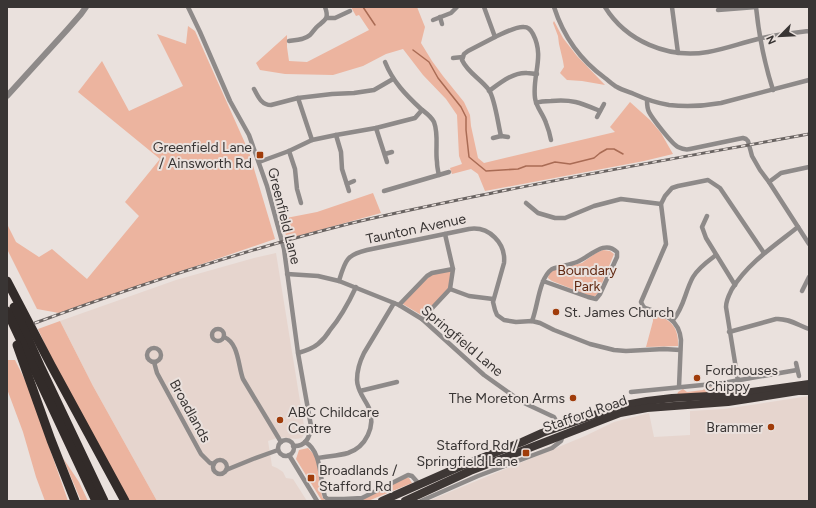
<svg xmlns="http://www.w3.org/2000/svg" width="816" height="508" font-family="Figtree,sans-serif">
	<rect width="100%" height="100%" fill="#eae1dd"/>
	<g fill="#e6d5ce">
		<path d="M276,253L305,432L302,438L296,439L280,437L268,441L272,466L277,468L283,472L286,478L293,479L307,501H157L93,386L60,321L176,280L254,258Z"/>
		<path d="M809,396V501H428L585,436L614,422L649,413L654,437L690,435V411L724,409Z"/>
	</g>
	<g fill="#ecb49f">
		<path d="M351,7H417L425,27L421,43L432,61L443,76L464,102L470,115L471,126L478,158L484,163L615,132L610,127L630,102L650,120L661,133L673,154L644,161L485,191L478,174L471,169L452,174L450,168L462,164L459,156L457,115L446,99L423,75L403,49L386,54L363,66L333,75L285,74L260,70L256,63L287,35V47L289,61L307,62L369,30L359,15L356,16Z"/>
		<path d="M554,21L563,38L577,56L605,85L582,81L567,80L560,73L564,67L563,61L559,44L558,36L553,23Z"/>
		<path d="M188,26L195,31L249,152L275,239L59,313L37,309L7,249V224L16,242L39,257L52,249L87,279L139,216L125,202L160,159L78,92L102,61L129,111L183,86L157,34L186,44Z"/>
		<path d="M373,193L381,213L287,239L281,219L317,212Z"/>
		<path d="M603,250L610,251L614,254L598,293L595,296H590L552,281L548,278L549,273L553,270L582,263L596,253Z"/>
		<path d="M451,271L449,289L423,316L401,303L432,274Z"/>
		<path d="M653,315C671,318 679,328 678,346L646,347L653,321Z"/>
		<path d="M60,321L93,386L157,501H128L53,362L38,329Z"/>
		<path d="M7,360H15L28,386L68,501H45L36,477L23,432L7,389Z"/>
		<path d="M719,386L720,388V391L716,393L677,395L678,392L683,389L687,392L703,390L705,388Z"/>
		<path d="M308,448L317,458L322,497L326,501L360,500L405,477L409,478L412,483L368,501H322L296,459L299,450Z"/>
		<path d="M63,458L79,482L88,501H81Z"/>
	</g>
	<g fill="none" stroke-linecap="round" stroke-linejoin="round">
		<g stroke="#a96b54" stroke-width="1.5">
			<path d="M363,7L375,25"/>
			<path d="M413,50L429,62L438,78L461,107L466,117V130L469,157L486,171L518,169L526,166H542L555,162L570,164L594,158L600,153L607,149H614L623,154"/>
		</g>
		<g stroke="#8e8a89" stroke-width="4.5">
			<path d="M188,7L200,32L230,101L249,135L267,186L284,249L298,353L311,426C310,437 306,447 293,446"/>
			<path d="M484,7L495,37C502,34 516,26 524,27C529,27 531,30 533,34C545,57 532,75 535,98C536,107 543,114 546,123C548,128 550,134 551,140"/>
			<path d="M554,7C563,35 580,60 605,78C609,81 613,85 617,87C622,90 629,92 634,94C645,99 657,103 669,105C687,107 704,106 721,103L809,80"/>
			<path d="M605,7C626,41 668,59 708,52C725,49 741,43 758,39C774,35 792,33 809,31"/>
			<path d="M672,7L678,53"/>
			<path d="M756,7C759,36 764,62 773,90"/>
			<path d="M718,10L756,7"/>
			<path d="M440,17L442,24"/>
			<path d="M327,18H335L350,11"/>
			<path d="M433,20L451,13L457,7"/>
			<path d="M495,37L468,51L464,54L462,60C468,73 481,79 489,90C495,99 498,124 501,136"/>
			<path d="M289,41C297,40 304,40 310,35C313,32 315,28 319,25C326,19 329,18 325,7"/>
			<path d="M453,58L463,57"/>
			<path d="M385,62C393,82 406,95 421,109C426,113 431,116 434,122C439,135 435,149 437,162C437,167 438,171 439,175"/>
			<path d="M254,89C258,96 261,105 271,105L298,98L332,94L354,93L374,90L393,79"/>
			<path d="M489,91C500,83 513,72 527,73C530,73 534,74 537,74"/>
			<path d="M298,98L312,140"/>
			<path d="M647,100C647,104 647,108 649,112C652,118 672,144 678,147C682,149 686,150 690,149L738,139L743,138L746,139L748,141L752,156L760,170L769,182L809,244"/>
			<path d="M536,103C541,101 546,101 551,101C573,99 581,103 600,111"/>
			<path d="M597,117L604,104"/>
			<path d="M376,128L387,162"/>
			<path d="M336,135L341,152L342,169L349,191"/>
			<path d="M493,138L501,136L508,137"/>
			<path d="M289,151L295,169L297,189L301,203"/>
			<path d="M385,154L392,152"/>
			<path d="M259,162L289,151L312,140L336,135L376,128L415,118L422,110"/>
			<path d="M769,182L781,173L809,167"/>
			<path d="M347,184L354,181"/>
			<path d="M384,191L449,172"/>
			<path d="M526,203L538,213L555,218H565L594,206L621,199L661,204"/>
			<path d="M707,216L702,227L706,238L735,285"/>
			<path d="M287,274L318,276L339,281L399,305L422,319L484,375L522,402L554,417L560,428"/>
			<path d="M339,281C345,261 346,255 367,250L469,229C489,226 506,243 504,263L493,302L495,310L497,315L504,320L516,322L532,321L540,323L554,330L590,344L614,350L626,351L664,349L680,350"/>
			<path d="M450,289L469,296L493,299"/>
			<path d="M802,291L809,277"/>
			<path d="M399,305L427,276L432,273L453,269"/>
			<path d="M422,319L450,289L453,269L445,234"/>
			<path d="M673,320C684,308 685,291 693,277C698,268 708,261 716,255"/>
			<path d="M532,321C538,306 539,278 552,269C560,266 569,265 577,262C590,257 604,239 617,252V257L600,294L596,299L588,297L543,281"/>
			<circle cx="218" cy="335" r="6"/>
			<path d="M729,332L776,319C788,318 798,325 809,329"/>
			<path d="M224,337C239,343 238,366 243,379L281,442"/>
			<circle cx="154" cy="355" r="7"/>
			<path d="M298,353C305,351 312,349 318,344C323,340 327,335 330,330C341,317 349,302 356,287"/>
			<path d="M154,362L157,373L201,454L210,463L214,464"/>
			<path d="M796,363L799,376"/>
			<path d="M738,381L726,307C726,300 729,295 732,289C748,263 774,246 798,227"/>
			<path d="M723,383L725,395"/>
			<path d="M679,387L681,340C679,318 663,314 645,308L643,306L641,302L666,244L661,204L665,196L672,188L678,186L708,180L720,188L764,253"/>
			<path d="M360,391L397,382"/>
			<path d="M631,392L723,383L797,370"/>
			<circle cx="286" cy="448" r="8"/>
			<path d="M305,442C321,450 320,477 324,493L325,497L328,499H344L362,498L408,475L412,476L420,485"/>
			<path d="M289,455L317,501"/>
			<path d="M318,458C327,456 338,456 348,453C366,447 376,426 369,408C365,399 357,391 357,380C357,371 360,361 364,353L394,303"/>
			<circle cx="220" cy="467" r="7"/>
			<path d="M226,470L253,459L278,450"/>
			<path d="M421,501L478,476L552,448L561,441L563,435"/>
		</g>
		<path stroke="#8e8a89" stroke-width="6" d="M7,96L67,30L81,14L86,7"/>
		<g stroke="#3e3735" stroke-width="8">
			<path d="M382,501L459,467L522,442L542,433L559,427L620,406L647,401L672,398L729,395L809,384"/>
			<path d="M405,501L470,471L620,413L647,408L728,402L798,391H809"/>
		</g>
		<g stroke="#322b29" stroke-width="9">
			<path d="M7,281L51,365L125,501"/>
			<path d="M14,307L41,368L104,501"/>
			<path d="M7,311L96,501"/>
			<path d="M17,345L51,440L75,501"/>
		</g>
		<g stroke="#696361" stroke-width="3">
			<path id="rail" d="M35,323C138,285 242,251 348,224C398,212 448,202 497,192C601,171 705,153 809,134"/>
		</g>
		<use href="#rail" stroke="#eae1dd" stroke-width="1.5" stroke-dasharray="4.5" stroke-linecap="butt"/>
	</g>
	<g fill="#a03c0a" stroke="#eae1dd" stroke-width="1.5">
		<rect x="256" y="151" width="8" height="8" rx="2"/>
		<circle cx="556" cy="312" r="4"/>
		<circle cx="697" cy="378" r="4"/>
		<circle cx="573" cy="398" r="4"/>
		<circle cx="280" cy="420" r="4"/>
		<circle cx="771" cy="427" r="4"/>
		<rect x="522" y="449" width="8" height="8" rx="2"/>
		<rect x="307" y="474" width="8" height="8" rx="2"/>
	</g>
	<g text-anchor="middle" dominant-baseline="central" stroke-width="4" stroke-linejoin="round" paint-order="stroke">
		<g font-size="14" fill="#393534" stroke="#eae1dd" text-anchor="end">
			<text x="252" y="147">Greenfield Lane<tspan x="252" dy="16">/ Ainsworth Rd</tspan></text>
			<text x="564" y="312" text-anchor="start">St. James Church</text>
			<text x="705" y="370" text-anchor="start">Fordhouses<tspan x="705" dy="16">Chippy</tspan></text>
			<text x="565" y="398">The Moreton Arms</text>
			<text x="288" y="412" text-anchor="start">ABC Childcare<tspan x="288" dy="16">Centre</tspan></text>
			<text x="763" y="427">Brammer</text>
			<text x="518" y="445">Stafford Rd /<tspan x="518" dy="16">Springfield Lane</tspan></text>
			<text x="319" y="470" text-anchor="start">Broadlands /<tspan x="319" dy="16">Stafford Rd</tspan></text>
		</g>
		<g font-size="14" fill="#393534" stroke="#eae1dd">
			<text transform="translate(284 216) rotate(76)">Greenfield Lane</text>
			<text transform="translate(416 229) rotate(-12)">Taunton Avenue</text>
			<text transform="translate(462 341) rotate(40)">Springfield Lane</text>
			<text transform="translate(190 411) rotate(61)">Broadlands</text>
			<text transform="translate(585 414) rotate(-19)">Stafford Road</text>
		</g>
		<g font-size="14" fill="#622a13" stroke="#eae1dd">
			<text x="587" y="270">Boundary<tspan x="587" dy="16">Park</tspan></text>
		</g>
	</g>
	<rect width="816" height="508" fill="none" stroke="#393534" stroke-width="16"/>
	<g transform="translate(780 36) rotate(246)" stroke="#eae1dd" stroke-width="3" paint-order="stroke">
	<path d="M0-3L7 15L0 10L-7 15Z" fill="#393534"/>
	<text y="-6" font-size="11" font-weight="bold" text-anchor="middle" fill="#393534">N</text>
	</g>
</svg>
